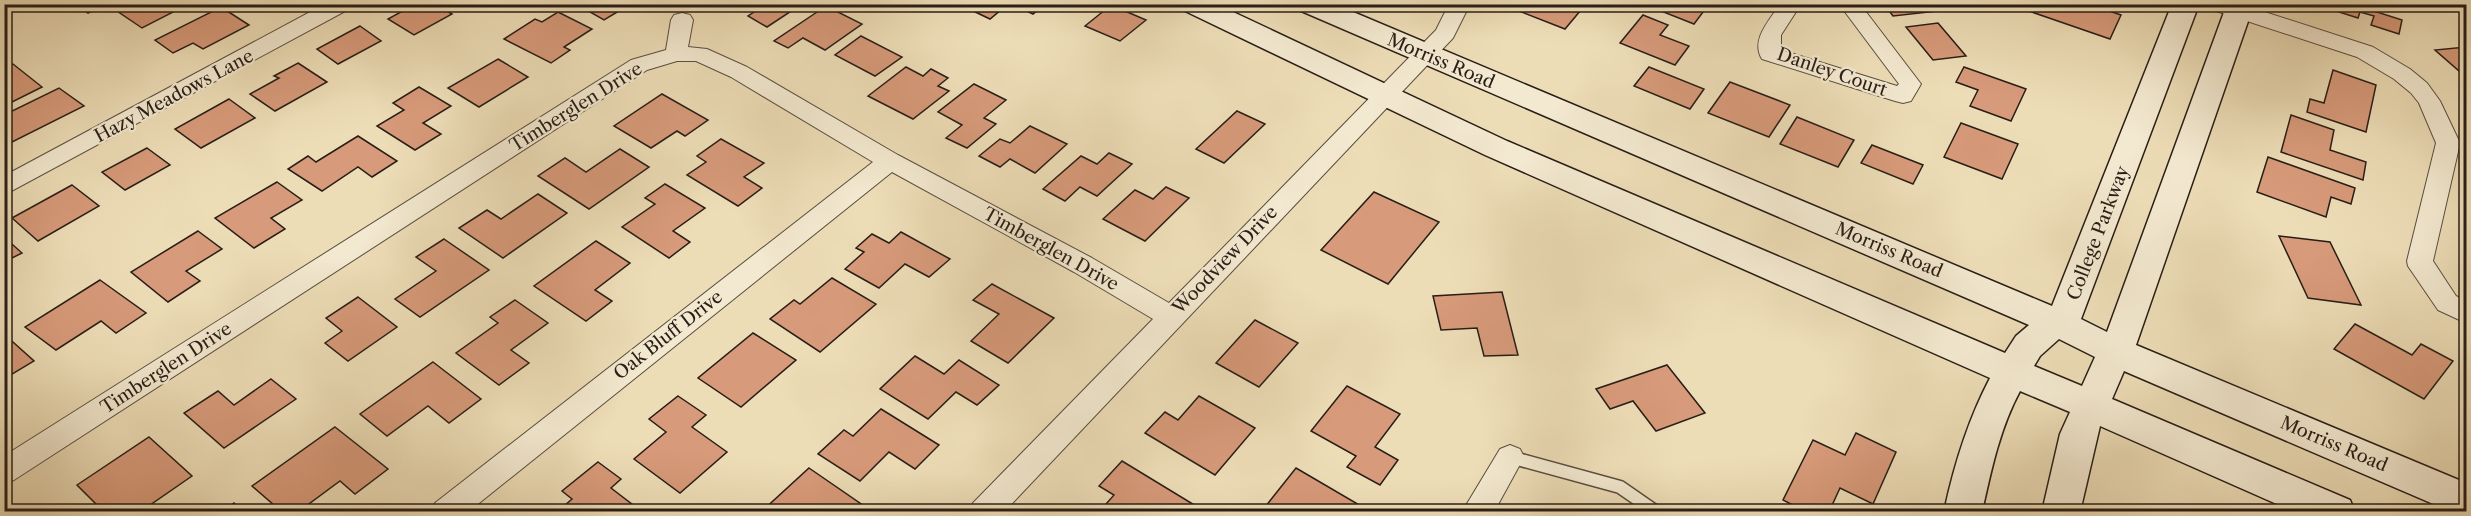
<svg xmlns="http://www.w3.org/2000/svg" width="2471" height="516" font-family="'Libre Caslon Text',serif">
	<rect width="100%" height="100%" fill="#edddb7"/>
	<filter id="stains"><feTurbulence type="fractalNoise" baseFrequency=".00333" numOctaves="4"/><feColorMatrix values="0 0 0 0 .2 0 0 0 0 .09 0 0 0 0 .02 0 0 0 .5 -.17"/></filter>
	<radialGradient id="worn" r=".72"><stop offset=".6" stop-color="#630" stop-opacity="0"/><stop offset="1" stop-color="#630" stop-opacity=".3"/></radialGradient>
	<g fill="#d79a7a" stroke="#281e17" stroke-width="1.5">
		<path d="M76,4H105L88,13Z"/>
		<path d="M130,4H179L183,7L142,28L117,11Z"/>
		<path d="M415,4H436L452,14L414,35L388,19Z"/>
		<path d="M576,4H629V5L604,20Z"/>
		<path d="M766,4H802L767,27L748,16Z"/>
		<path d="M975,4H1008L990,19L969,9Z"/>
		<path d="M1012,4H1045L1033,14Z"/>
		<path d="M1508,4H1586L1565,29L1506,6Z"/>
		<path d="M1667,4H1709L1694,24L1661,11Z"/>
		<path d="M1884,4H1952L1956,9L1893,16Z"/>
		<path d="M2022,4H2089L2121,15L2110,39L2020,8Z"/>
		<path d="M2314,4H2352L2402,20L2399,34L2371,25L2374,16L2360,12L2358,18Z"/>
		<path d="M1111,5L1146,20L1120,41L1085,26Z"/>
		<path d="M826,6L862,24L825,50L803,38L788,48L774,41Z"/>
		<path d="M221,7L249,25L203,49L193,43L173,53L155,40Z"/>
		<path d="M558,12L592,29L564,47L570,50L551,63L504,39L535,19L542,22Z"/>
		<path d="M1643,15L1668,25L1660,35L1689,46L1675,65L1620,43Z"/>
		<path d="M1938,23L1966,56L1933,60L1906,27Z"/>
		<path d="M360,26L381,41L338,64L317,49Z"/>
		<path d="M861,36L902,57L875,76L835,55Z"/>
		<path d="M2466,47V77L2435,50Z"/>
		<path d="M498,59L528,77L479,107L448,88Z"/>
		<path d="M298,63L327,82L275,111L250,94L279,78L274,76Z"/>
		<path d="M13,64L42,87L4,106V68Z"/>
		<path d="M906,67L923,76L931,69L948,78L938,86L949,91L913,119L868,96Z"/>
		<path d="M1649,67L1704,89L1690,109L1634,86Z"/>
		<path d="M1964,67L2026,89L2011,121L1970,106L1978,90L1956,82Z"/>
		<path d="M2333,70L2376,85L2366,132L2307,112L2310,99L2324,103Z"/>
		<path d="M1730,82L1790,105L1769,137L1708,113Z"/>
		<path d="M974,84L1006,100L984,118L996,124L967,148L946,138L962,125L938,112Z"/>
		<path d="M419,87L451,106L423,123L441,134L415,150L377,126L404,110L393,103Z"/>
		<path d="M59,88L84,106L4,146V115Z"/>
		<path d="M662,94L708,120L685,136L677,131L651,148L614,126Z"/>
		<path d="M229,99L255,118L201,148L175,129Z"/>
		<path d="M1237,111L1265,124L1224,163L1196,149Z"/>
		<path d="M2291,115L2334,130L2330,150L2366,162L2363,180L2281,152Z"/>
		<path d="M1797,117L1854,140L1838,167L1780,144Z"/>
		<path d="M1961,123L2018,144L2002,179L1944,157Z"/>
		<path d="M1030,126L1067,144L1035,173L1010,159L1000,167L979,156L1000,139L1010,143Z"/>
		<path d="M358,136L397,161L372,177L358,167L322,191L288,169L308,156L316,162Z"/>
		<path d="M721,139L764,163L744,177L762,188L738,206L687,175L706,162L697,156Z"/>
		<path d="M1872,145L1923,165L1913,184L1861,163Z"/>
		<path d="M147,148L170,165L125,190L102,172Z"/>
		<path d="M620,149L649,167L589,209L538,176L565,158L586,172Z"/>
		<path d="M1109,153L1132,164L1097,196L1080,187L1065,201L1043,189L1081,156L1097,164Z"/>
		<path d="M2268,157L2355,188L2351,204L2331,197L2326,217L2257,192Z"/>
		<path d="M277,182L302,200L271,218L285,229L254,248L215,218Z"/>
		<path d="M665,184L705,208L673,231L690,242L669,258L622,227L655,204L645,198Z"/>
		<path d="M72,185L99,206L38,241L12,218Z"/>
		<path d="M1166,187L1189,198L1145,241L1103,219L1135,190L1153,199Z"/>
		<path d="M1374,192L1439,222L1388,284L1321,250Z"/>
		<path d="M538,194L567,213L503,258L459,228L487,210L501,219Z"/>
		<path d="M198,231L222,249L186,271L200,281L168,302L131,272Z"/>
		<path d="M901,232L950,259L929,277L905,264L879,288L845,269L864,252L856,248L872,234L889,243Z"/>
		<path d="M2279,236L2330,242L2361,305L2308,298Z"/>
		<path d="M4,237L22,253L4,262Z"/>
		<path d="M444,239L489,270L420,317L395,299L436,271L416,257Z"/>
		<path d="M596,241L630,263L595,290L612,301L586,321L534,286Z"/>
		<path d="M832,278L876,304L820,352L770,319L794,300L800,304Z"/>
		<path d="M100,280L146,313L116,333L101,321L56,350L25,327Z"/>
		<path d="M992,284L1054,318L1008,363L971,341L999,314L973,300Z"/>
		<path d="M1502,292L1518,355L1484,356L1477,328L1441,330L1433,296Z"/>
		<path d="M358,297L397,327L348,361L325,343L342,331L326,318Z"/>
		<path d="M515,300L548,323L511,350L529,363L499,385L456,353L498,323L490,317Z"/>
		<path d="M1255,320L1298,343L1259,387L1216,363Z"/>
		<path d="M2355,324L2412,355L2421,344L2453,361L2424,399L2334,349Z"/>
		<path d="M753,333L796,360L741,407L698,378Z"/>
		<path d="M4,334L34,361L4,379Z"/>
		<path d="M915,356L944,374L959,360L999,385L977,405L956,392L928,419L880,389Z"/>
		<path d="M433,362L481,399L449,423L428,406L387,436L360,414Z"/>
		<path d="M1667,365L1705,413L1656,431L1633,401L1610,409L1596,389Z"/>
		<path d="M271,379L296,399L224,448L184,413L218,391L234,405Z"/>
		<path d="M1347,386L1400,414L1375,447L1398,460L1380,485L1347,467L1356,456L1311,431Z"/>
		<path d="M678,396L706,415L692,427L727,452L680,493L634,459L666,432L649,419Z"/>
		<path d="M1199,396L1255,428L1215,475L1145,433L1165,412L1178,420Z"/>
		<path d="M881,409L939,445L915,469L889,452L860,481L818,454L844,430L853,436Z"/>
		<path d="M335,427L388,469L355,494L340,481L298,512H282L252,486Z"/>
		<path d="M1856,433L1896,452L1873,504L1840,488L1829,512H1806L1783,500L1813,440L1845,455Z"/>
		<path d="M149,437L192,476L140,512H104L77,485Z"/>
		<path d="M1122,461L1196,506L1191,512H1099L1114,495L1099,486Z"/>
		<path d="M598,462L621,479L611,488L641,511L557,512L572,499L562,491Z"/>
		<path d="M809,468L870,510L761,512Z"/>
		<path d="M1296,468L1361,506L1357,512H1261Z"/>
		<path d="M234,503L243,512H222Z"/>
	</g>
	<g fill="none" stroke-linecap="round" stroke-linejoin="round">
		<g stroke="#594e3f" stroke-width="15">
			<path id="service" d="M1510,457L1620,487L1656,512"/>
		</g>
		<g stroke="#594e3f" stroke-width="2">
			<g id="minor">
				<path d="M325,4H352L349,9L4,195V176Z"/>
				<path d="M1449,4H1470L1453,38L1004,512H969L973,503L1153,319L1074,272L892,172L468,512H431L435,503L873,162L731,77L696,61H677L647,70L14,480L4,483V456L631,60L666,50L671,20L674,15L682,13L690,15L693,20L688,47L707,49L747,67L898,155L1092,258L1169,303L1436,30Z"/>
				<path d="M1780,4H1801L1781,35V50L1897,86L1899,84L1839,4H1860L1921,84L1911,101L1903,103L1895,101L1762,59C1750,40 1770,20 1780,4Z"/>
				<path d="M2207,4H2240L2373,47L2410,69L2427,83L2440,101L2460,143L2433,261L2456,296L2466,301V323L2438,310L2408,266L2407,261L2436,143L2419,103L2411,93L2394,79L2357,57L2210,9Z"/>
				<path d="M1510,445L1520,449L1524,457L1494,512H1462L1500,449Z"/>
			</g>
		</g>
		<g stroke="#281e17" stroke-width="3">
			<path id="secondary" d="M1180,4H1216L1507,141L2005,353L2016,336L2029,325L1299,10L1296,4H1334L2052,306L2172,4H2199L2081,319L2107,332L2227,4H2254L2136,345L2466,483V512H2452L2124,371L2112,399L2350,500L2355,512H2295L2100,426L2080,512H2042L2060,434L2070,412L2020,391C2000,428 1991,471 1982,512H1944C1954,465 1968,420 1990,378L1485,155L1183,10ZM2059,339L2095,357L2082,386L2034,366L2040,356Z"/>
		</g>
		<use href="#service" stroke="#f3e9d0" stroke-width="12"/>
		<use href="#minor" fill="#f3e9d0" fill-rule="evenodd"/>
		<use href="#secondary" fill="#f3e9d0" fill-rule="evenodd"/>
	</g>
	<g text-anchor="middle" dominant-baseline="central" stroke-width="4.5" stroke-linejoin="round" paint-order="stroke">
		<g font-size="18" fill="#281e17" stroke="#f3e9d0">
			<text transform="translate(1441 61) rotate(23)">Morriss Road</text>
			<text transform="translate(1832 72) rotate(19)">Danley Court</text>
			<text transform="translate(174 96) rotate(-28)">Hazy Meadows Lane</text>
			<text transform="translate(576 107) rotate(-32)">Timberglen Drive</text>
			<text transform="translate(2098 233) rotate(-69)">College Parkway</text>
			<text transform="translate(1051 249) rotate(29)">Timberglen Drive</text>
			<text transform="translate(1889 250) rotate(23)">Morriss Road</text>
			<text transform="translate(1225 260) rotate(-46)">Woodview Drive</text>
			<text transform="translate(668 335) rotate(-38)">Oak Bluff Drive</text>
			<text transform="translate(166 368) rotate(-33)">Timberglen Drive</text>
			<text transform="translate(2334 444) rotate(23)">Morriss Road</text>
		</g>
	</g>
	<rect width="2471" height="516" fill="none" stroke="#edddb7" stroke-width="24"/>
	<rect x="6" y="6" width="2459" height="504" fill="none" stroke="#281e17" stroke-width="3"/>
	<rect x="12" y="12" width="2447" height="492" fill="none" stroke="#281e17" stroke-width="1.5"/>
	<rect width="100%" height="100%" filter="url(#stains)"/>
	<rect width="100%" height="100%" fill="url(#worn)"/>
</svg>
